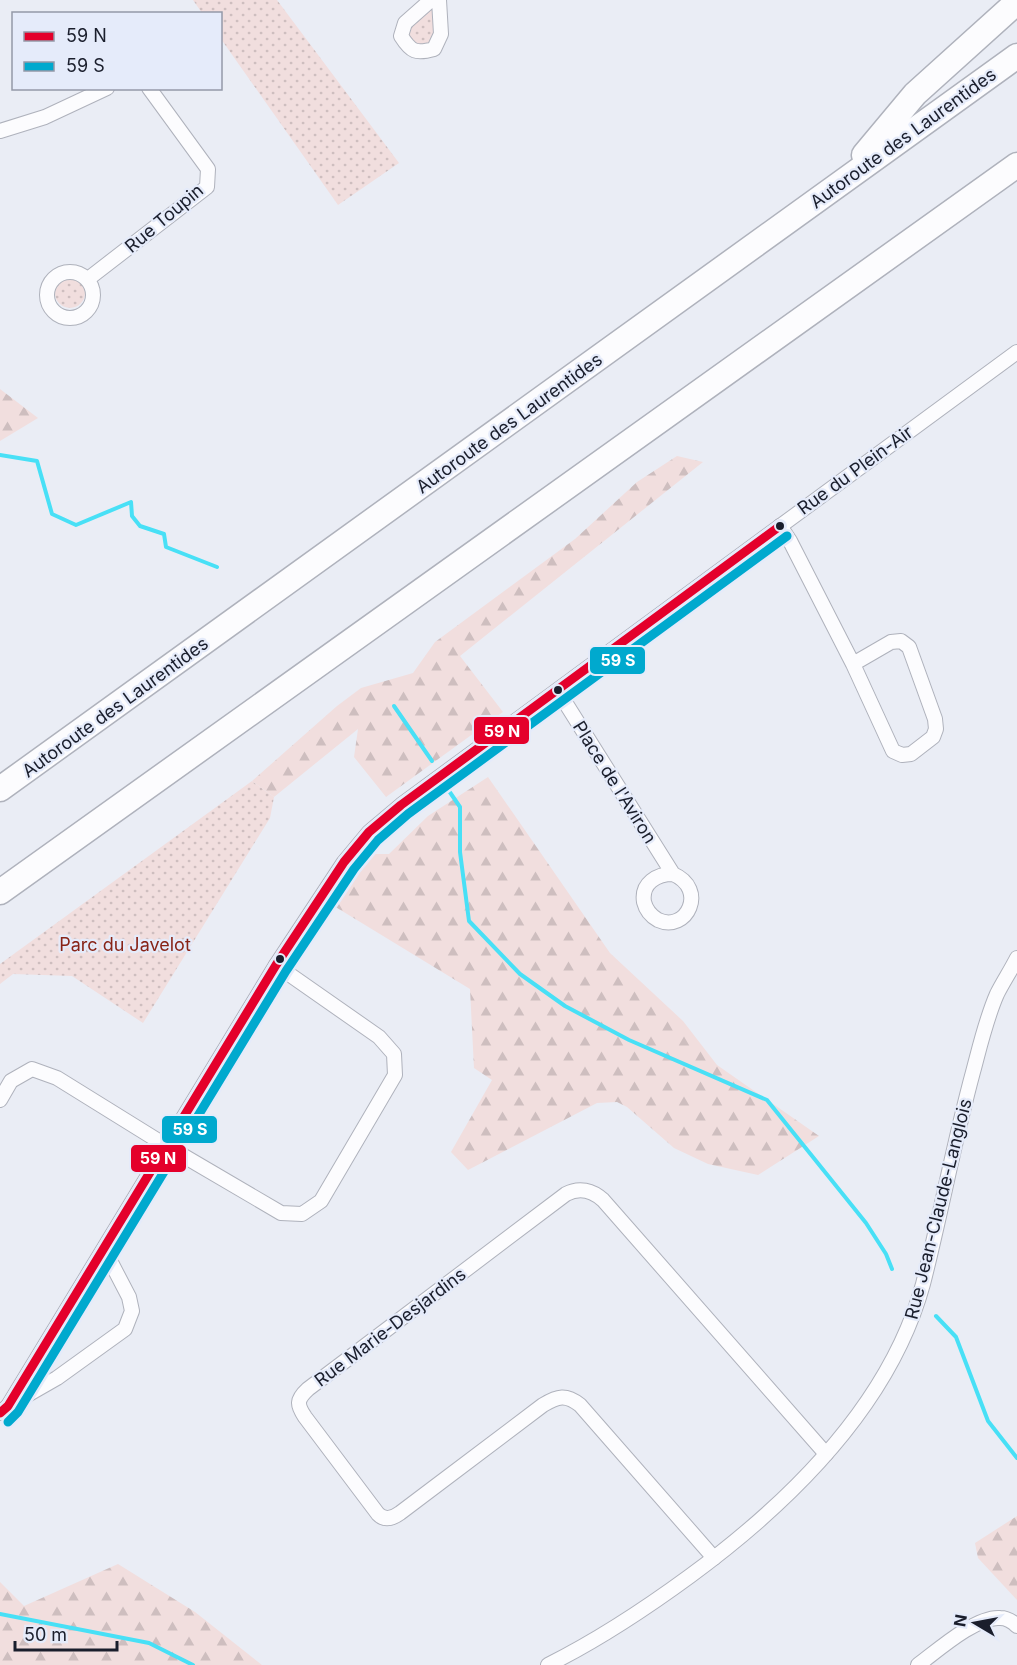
<svg xmlns="http://www.w3.org/2000/svg" width="1017" height="1665" font-family="Inter,sans-serif">
	<defs>
		<pattern id="grass-dots" width="8" height="8" patternUnits="userSpaceOnUse" patternTransform="scale(1.5)"><rect width="8" height="8" fill="#f1dede"/><path d="M2 2h.1M6 6h.1" fill="none" stroke="#cebebf" stroke-width="1.8" stroke-linecap="round"/></pattern>
		<pattern id="forest-firs" width="22" height="20" patternUnits="userSpaceOnUse" patternTransform="scale(1.5)"><rect width="22" height="20" fill="#f1dede"/><path d="M5 1l3.5 6h-7zM16 11l3.5 6h-7z" fill="#cebebf"/></pattern>
	</defs>
	<rect width="100%" height="100%" fill="#eaedf5"/>
	<g fill="url(#grass-dots)">
		<path d="M193,0H277L399,163L338,205L221,39L220,14L202,13Z"/>
		<path d="M438,0L434,47H408L407,23Z"/>
		<circle cx="70" cy="293" r="15"/>
		<path d="M252,781L274,797L270,818L143,1023L72,976L13,974L0,984V964Z"/>
	</g>
	<g fill="url(#forest-firs)">
		<path d="M0,389L38,418L0,441Z"/>
		<path d="M677,456L703,462L460,656L503,712L386,797L354,757L358,729L274,797L252,781L337,706L361,688L413,673L435,642L575,539L637,482Z"/>
		<path d="M488,777L610,953L683,1021L717,1065L819,1136L758,1175L708,1164L674,1148L627,1107L617,1102L597,1103L468,1170L451,1152L492,1080L474,1068L470,989L329,903L363,854H389L428,816Z"/>
		<path d="M1017,1516V1600L978,1558L975,1543Z"/>
		<path d="M118,1564L195,1612L262,1665H0V1582L24,1606Z"/>
	</g>
	<g fill="none" stroke-linecap="round" stroke-linejoin="round">
		<g stroke="#48e0f6" stroke-width="4">
			<path d="M0,455L37,461L52,514L76,525L131,502L132,516L140,526L164,534L166,547L217,567"/>
			<path d="M394,706L432,761"/>
			<path d="M447,788L460,807V852L469,921L520,974L565,1006L629,1040L767,1100L866,1223L886,1254L892,1269"/>
			<path d="M936,1316L956,1337L988,1421L1017,1458"/>
			<path d="M0,1614L149,1643L193,1665"/>
		</g>
		<g stroke="#afb2bc" stroke-width="16">
			<g id="street">
				<path d="M431,0L405,23L401,36C411,52 416,54 434,49L441,34L439,0"/>
				<path d="M0,131L45,117L107,88"/>
				<circle cx="70" cy="295" r="23"/>
				<path d="M88,279L207,187L208,169L149,88"/>
				<path d="M780,526L790,541L853,664L893,751L902,755L911,754L933,737L936,729L935,719L909,647L901,641L891,642L853,664"/>
				<path d="M558,691L673,874C708,889 687,933 658,920C651,916 646,910 644,902C641,883 657,874 673,874"/>
				<path d="M0,1100L11,1081L32,1069L57,1078L165,1145L281,1213L302,1214L321,1201L395,1075L394,1054L379,1037L276,965"/>
				<path d="M8,1406L276,965L344,862L369,832L401,805L1017,352"/>
				<path d="M0,1413L8,1406L57,1378L125,1329L132,1311L129,1297L104,1249"/>
				<path d="M714,1558L580,1405C566,1394 558,1396 543,1405L400,1513C393,1518 385,1521 378,1514L305,1417C297,1405 296,1400 308,1389L566,1194C579,1187 592,1190 603,1200L826,1454"/>
				<path d="M548,1665C598,1640 645,1609 690,1576C788,1504 890,1405 923,1284C941,1213 954,1142 973,1072C980,1046 986,1019 997,994C1003,982 1011,970 1017,958"/>
				<path d="M918,1665C937,1651 976,1616 1000,1618C1007,1618 1012,1621 1017,1626"/>
			</g>
		</g>
		<g stroke="#afb2bc" stroke-width="27">
			<g id="highway">
				<path d="M864,155L915,94L1017,2"/>
				<path d="M0,789L1017,56"/>
				<path d="M0,892L1017,165"/>
			</g>
		</g>
		<use href="#street" stroke="#fcfcfe" stroke-width="14"/>
		<use href="#highway" stroke="#fcfcfe" stroke-width="24"/>
		<g stroke="#e5ebfa" stroke-width="14">
			<path id="bus-1" d="M0,1413L8,1406L276,965L344,862L369,832L401,805L780,526"/>
		</g>
		<g stroke="#e5ebfa" stroke-width="14">
			<path id="bus-2" d="M8,1422L18,1412L286,971L354,869L378,840L408,814L787,536"/>
		</g>
		<use href="#bus-1" stroke="#e4002b" stroke-width="9"/>
		<use href="#bus-2" stroke="#00a9ce" stroke-width="9"/>
	</g>
	<g fill="#1a1e2c" stroke="#e5ebfa" stroke-width="2">
		<circle cx="780" cy="526" r="5"/>
		<circle cx="558" cy="690" r="5"/>
		<circle cx="280" cy="959" r="5"/>
	</g>
	<g text-anchor="middle" dominant-baseline="central" stroke-width="4.5" stroke-linejoin="round" paint-order="stroke">
		<g font-size="18" fill="#1a1e2c" stroke="#e5ebfa">
			<text transform="translate(903 138) rotate(-36)">Autoroute des Laurentides</text>
			<text transform="translate(164 218) rotate(-40)">Rue Toupin</text>
			<text transform="translate(509 423) rotate(-36)">Autoroute des Laurentides</text>
			<text transform="translate(855 470) rotate(-36)">Rue du Plein-Air</text>
			<text transform="translate(115 707) rotate(-36)">Autoroute des Laurentides</text>
			<text transform="translate(615 782) rotate(58)">Place de l'Aviron</text>
			<text transform="translate(938 1209) rotate(-76)">Rue Jean-Claude-Langlois</text>
			<text transform="translate(390 1327) rotate(-37)">Rue Marie-Desjardins</text>
		</g>
		<g font-size="18" fill="#882417" stroke="#e5ebfa">
			<text x="125" y="944">Parc du Javelot</text>
		</g>
	</g>
	<g stroke="#e5ebfa" stroke-width="2">
		<rect x="589" y="646" width="57" height="29" rx="6" fill="#00a9ce"/>
		<rect x="473" y="716" width="57" height="29" rx="6" fill="#e4002b"/>
		<rect x="161" y="1115" width="57" height="29" rx="6" fill="#00a9ce"/>
		<rect x="130" y="1144" width="57" height="29" rx="6" fill="#e4002b"/>
	</g>
	<g font-size="16" text-anchor="middle" font-weight="bold" fill="#fff">
		<text x="618" y="666">59 S</text>
		<text x="502" y="737">59 N</text>
		<text x="190" y="1135">59 S</text>
		<text x="158" y="1164">59 N</text>
	</g>
	<rect x="12" y="12" width="210" height="78" fill="#e5ebfa" stroke="#9499a8" stroke-width="1.5"/>
	<rect x="24" y="32" width="30" height="9" fill="#e4002b" stroke="#9499a8" stroke-width="1.5"/>
	<text x="66" y="42" font-size="18" fill="#1a1e2c">59 N</text>
	<rect x="24" y="62" width="30" height="9" fill="#00a9ce" stroke="#9499a8" stroke-width="1.5"/>
	<text x="66" y="72" font-size="18" fill="#1a1e2c">59 S</text>
	<g transform="translate(975 1623) rotate(280)" stroke="#e5ebfa" stroke-width="4.5" paint-order="stroke">
	<path d="M0-4.5L10 22L0 15L-10 22Z" fill="#1a1e2c"/>
	<text y="-9" font-size="16" font-weight="bold" text-anchor="middle" fill="#1a1e2c">N</text>
	</g>
	<path d="M15 1641v9h102v-9" fill="none" stroke="#1a1e2c" stroke-width="3"/>
	<text x="24" y="1641" font-size="18" fill="#1a1e2c" stroke="#e5ebfa" stroke-width="4.5" paint-order="stroke">50 m</text>
</svg>
